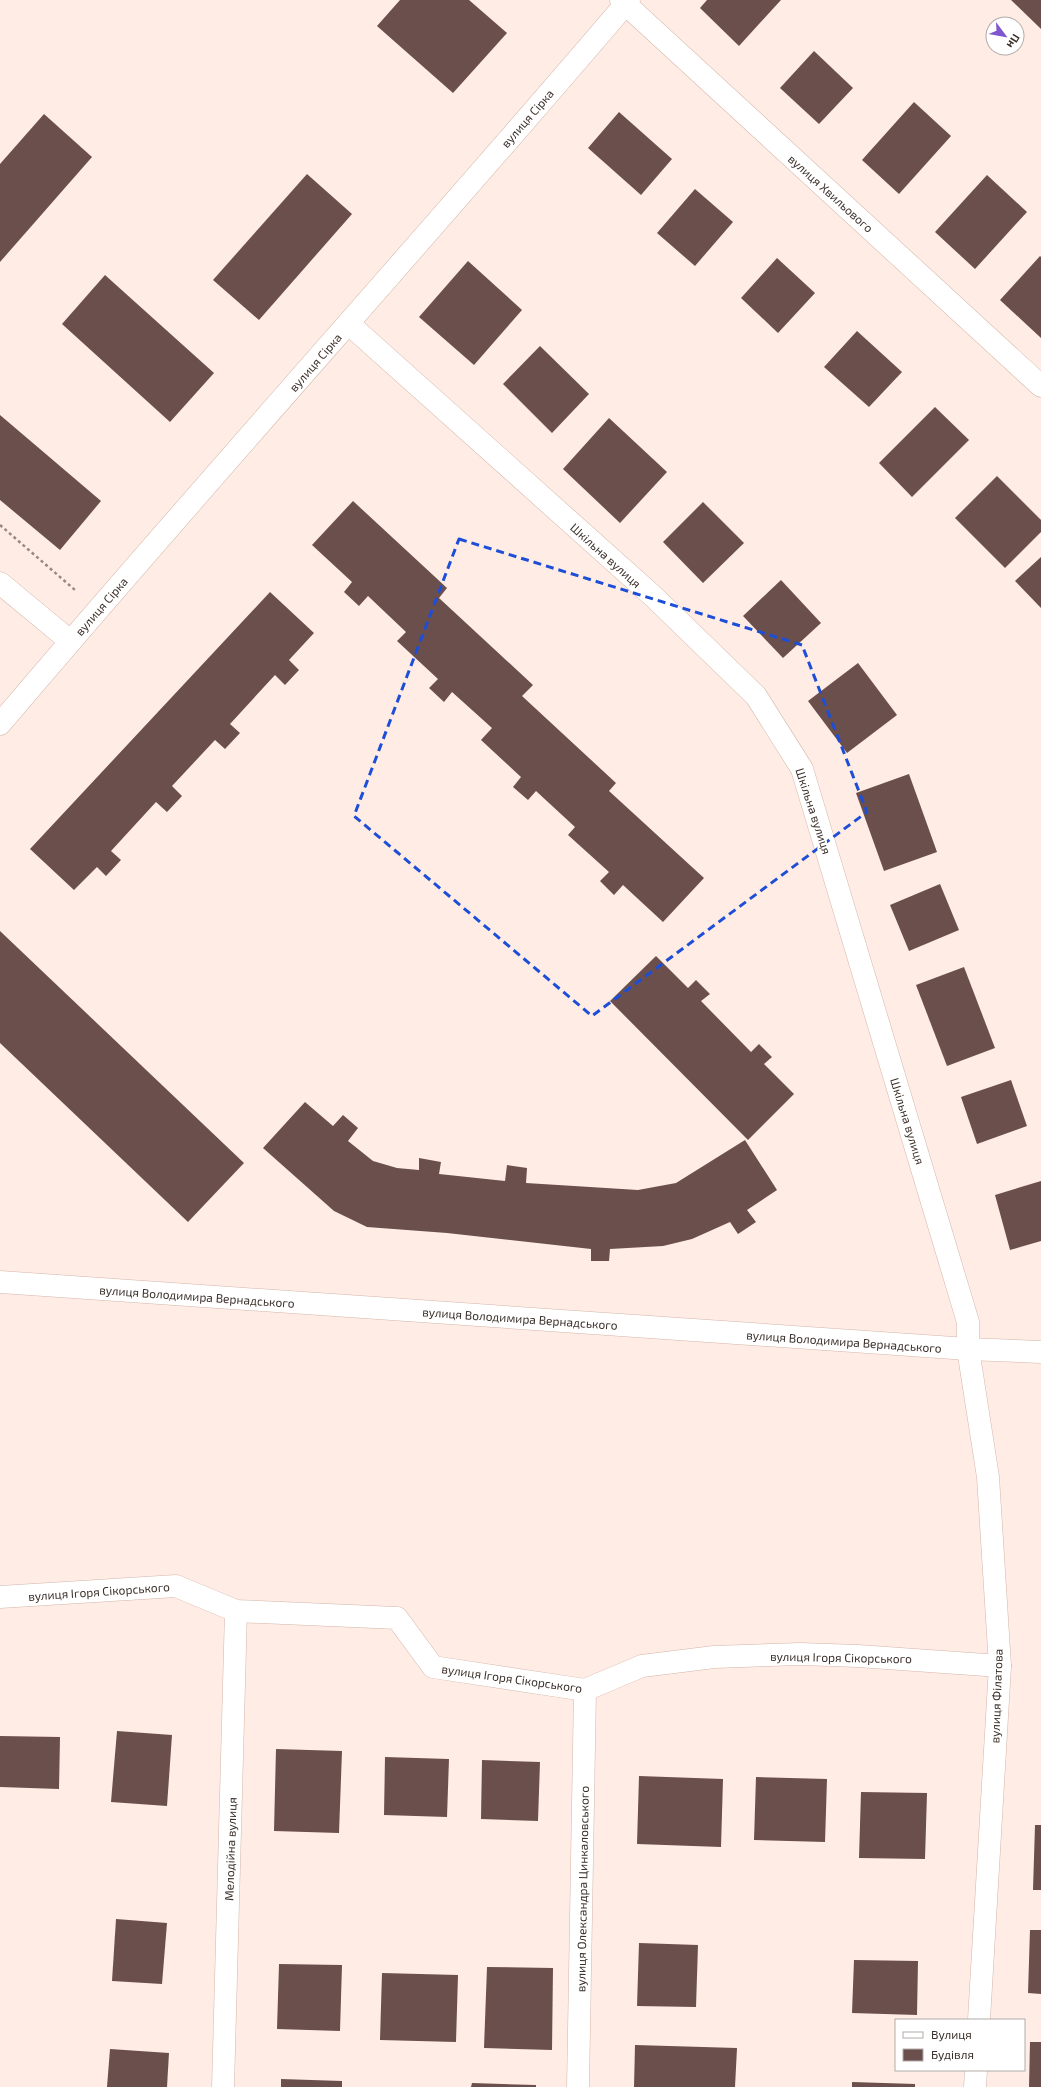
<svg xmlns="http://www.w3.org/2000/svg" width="1041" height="2087" font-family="'Exo 2',sans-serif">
	<rect width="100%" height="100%" fill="#ffece4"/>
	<g fill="#6b4f4d">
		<path d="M400,0H469L507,33L453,93L377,26Z"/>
		<path d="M707,0H781L739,46L700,8Z"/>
		<path d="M1011,0H1041V29Z"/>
		<path d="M814,51L853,88L819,124L780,88Z"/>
		<path d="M914,102L951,136L899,194L862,160Z"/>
		<path d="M619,112L672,159L641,195L588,148Z"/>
		<path d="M44,114L92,157L0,262V164Z"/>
		<path d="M307,174L352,214L259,320L213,280Z"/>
		<path d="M987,175L1027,212L975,269L935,232Z"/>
		<path d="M695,189L733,222L695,266L657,233Z"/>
		<path d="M1040,256L1041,257V338L1000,300Z"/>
		<path d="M777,258L815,293L778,333L741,298Z"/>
		<path d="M468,261L522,310L474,365L419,317Z"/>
		<path d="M105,275L214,373L170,422L62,324Z"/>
		<path d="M857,331L902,372L869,407L824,367Z"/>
		<path d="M540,346L589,394L552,433L503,384Z"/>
		<path d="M935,407L969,440L912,497L879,463Z"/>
		<path d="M0,415L101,501L60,550L0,500Z"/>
		<path d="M609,418L667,472L620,523L563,469Z"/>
		<path d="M997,476L1041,520V532L1005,568L955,518Z"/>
		<path d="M353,501L447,588L439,598L533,685L522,696L616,783L609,791L704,878L663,922L623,885L614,895L600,881L609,872L568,835L575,827L536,791L528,800L513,787L521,777L481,740L492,728L452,692L444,702L429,688L438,679L397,641L406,632L368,596L359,606L344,592L352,582L312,545Z"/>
		<path d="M703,502L744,543L703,583L663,542Z"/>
		<path d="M1041,557V608L1015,581Z"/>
		<path d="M781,580L821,623L783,658L743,616Z"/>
		<path d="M270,592L314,633L289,660L299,670L285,685L275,675L230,724L240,733L225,749L215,740L172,786L182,796L167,812L156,802L111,851L121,860L106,876L97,867L74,890L30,849Z"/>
		<path d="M858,663L897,715L847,753L808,701Z"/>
		<path d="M909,774L937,852L884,871L856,793Z"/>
		<path d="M940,884L959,930L909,951L890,905Z"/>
		<path d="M0,931L244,1163L188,1222L0,1043Z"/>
		<path d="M656,956L688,988L696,980L710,994L701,1001L751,1052L759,1044L772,1057L764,1064L794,1094L748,1140L610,1001Z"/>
		<path d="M964,967L995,1048L947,1066L916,985Z"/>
		<path d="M1011,1080L1027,1126L977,1144L961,1097Z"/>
		<path d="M305,1102L333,1126L343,1115L358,1128L348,1141L373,1161L397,1168L419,1170V1158L441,1162L439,1174L505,1181L507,1165L527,1168L526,1183L638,1190L676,1183L745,1140L777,1190L747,1210L756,1222L738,1234L730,1222L692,1239L663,1246L610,1249L609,1261H591V1249L447,1233L367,1227L334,1211L263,1148Z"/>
		<path d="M1041,1181V1241L1010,1250L995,1195Z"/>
		<path d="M117,1731L172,1735L167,1806L111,1802Z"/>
		<path d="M0,1736L60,1737L59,1789L0,1787Z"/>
		<path d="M276,1749L342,1751L339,1833L274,1831Z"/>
		<path d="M385,1757L449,1759L447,1817L384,1815Z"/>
		<path d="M482,1760L540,1762L538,1821L481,1819Z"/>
		<path d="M639,1776L723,1779L721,1847L637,1844Z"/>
		<path d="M756,1777L827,1779L825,1842L754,1840Z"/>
		<path d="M861,1792L927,1793L925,1859L859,1858Z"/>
		<path d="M1035,1825H1041V1890H1033Z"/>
		<path d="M116,1919L167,1923L162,1984L112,1981Z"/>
		<path d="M1030,1930H1041V1994L1028,1993Z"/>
		<path d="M639,1943L698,1945L696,2007L637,2006Z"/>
		<path d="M854,1960L918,1961L917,2015L852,2013Z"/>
		<path d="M279,1964L342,1965L340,2031L277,2029Z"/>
		<path d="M487,1967L553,1968L552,2050L484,2048Z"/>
		<path d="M382,1973L458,1975L456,2042L380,2040Z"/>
		<path d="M1030,2042H1041V2087H1029Z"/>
		<path d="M635,2045L737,2048L735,2087H634Z"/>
		<path d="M110,2049L169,2053L167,2087H107Z"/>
		<path d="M281,2079L342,2081V2087H281Z"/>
		<path d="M852,2082L915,2084V2087H852Z"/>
		<path d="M472,2083L536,2085V2087H471Z"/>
	</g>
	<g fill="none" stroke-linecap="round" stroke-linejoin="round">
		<g stroke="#d3b6a9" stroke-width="23">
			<g id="minor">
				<path d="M621,0L1041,386"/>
				<path d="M349,324L654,597L756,696L802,769L968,1322V1349L988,1477L1000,1666L979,2020"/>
				<path d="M0,583L70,641"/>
				<path d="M0,724C207,480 422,243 629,0"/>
				<path d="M0,1282L968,1349L1041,1352"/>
				<path d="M0,1597L176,1586L236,1611L397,1618L433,1667L585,1690L642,1666L714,1657L800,1654L858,1656L1000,1666"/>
				<path d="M223,2087L236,1611"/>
				<path d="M578,2087L585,1690"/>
				<path d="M975,2087L976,2070"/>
			</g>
		</g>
		<path stroke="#978882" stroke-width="2.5" stroke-dasharray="3 3" stroke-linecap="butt" d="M0,525L75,590"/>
		<use href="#minor" stroke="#fff" stroke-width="22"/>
	</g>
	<path fill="none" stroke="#1d4ed8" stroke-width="3" stroke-dasharray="8 5" stroke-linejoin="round" d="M459,539L802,645L867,812L592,1016L354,816Z"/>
	<g text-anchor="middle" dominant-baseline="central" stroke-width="4" stroke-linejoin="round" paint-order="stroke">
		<g font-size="12" fill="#3b302b" stroke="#fff">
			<text transform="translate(527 118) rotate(-49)">вулиця Сірка</text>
			<text transform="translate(831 193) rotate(42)">вулиця Хвильового</text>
			<text transform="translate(315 362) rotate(-49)">вулиця Сірка</text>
			<text transform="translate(606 555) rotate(42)">Шкільна вулиця</text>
			<text transform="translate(101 606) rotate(-49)">вулиця Сірка</text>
			<text transform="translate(814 811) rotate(72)">Шкільна вулиця</text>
			<text transform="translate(908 1121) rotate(73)">Шкільна вулиця</text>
			<text transform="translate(197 1296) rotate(4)">вулиця Володимира Вернадського</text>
			<text transform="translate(520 1318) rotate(4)">вулиця Володимира Вернадського</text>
			<text transform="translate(844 1341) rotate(4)">вулиця Володимира Вернадського</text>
			<text transform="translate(99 1591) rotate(-4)">вулиця Ігоря Сікорського</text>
			<text transform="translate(841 1657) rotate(1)">вулиця Ігоря Сікорського</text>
			<text transform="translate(512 1678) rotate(8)">вулиця Ігоря Сікорського</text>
			<text transform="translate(996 1696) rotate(-88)">вулиця Філатова</text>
			<text transform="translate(230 1849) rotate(-88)">Мелодійна вулиця</text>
			<text transform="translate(582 1889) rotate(-89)">вулиця Олександра Цинкаловського</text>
		</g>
	</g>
	<rect x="895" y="2019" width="130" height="52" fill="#ffffff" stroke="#b1acaa"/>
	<rect x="903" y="2032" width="20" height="6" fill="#ffffff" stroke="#b1acaa"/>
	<text x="931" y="2039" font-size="12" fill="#3b302b">Вулиця</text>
	<rect x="903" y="2049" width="20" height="12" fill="#6b4f4d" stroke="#b1acaa"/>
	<text x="931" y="2059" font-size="12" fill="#3b302b">Будівля</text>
	<g transform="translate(1005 36) rotate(122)"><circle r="19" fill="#ffffff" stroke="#b1acaa"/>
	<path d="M0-3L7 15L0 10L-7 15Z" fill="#7f56d0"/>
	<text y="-6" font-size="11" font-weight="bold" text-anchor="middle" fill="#3b302b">Пн</text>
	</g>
</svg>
